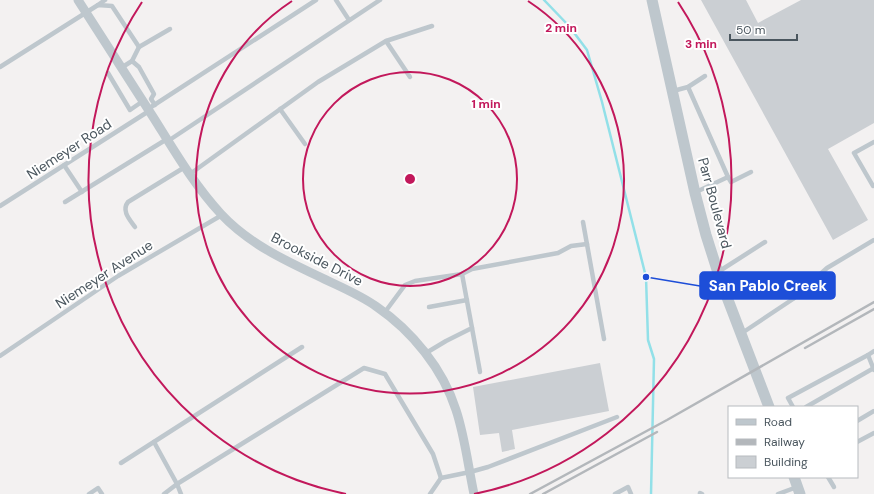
<svg xmlns="http://www.w3.org/2000/svg" width="874" height="494" font-family="'DM Sans',sans-serif">
	<rect width="100%" height="100%" fill="#f3f1f1"/>
	<g fill="none" stroke-linecap="round" stroke-linejoin="round">
		<path stroke="#92e0e8" stroke-width="2.5" d="M544,0L569,26L587,50L602,102L646,277L648,340L654,359L651,494"/>
	</g>
	<g fill="#cbcfd3">
		<path d="M701,0H746L758,23L801,0H874V123L828,149L868,220L833,240Z"/>
		<path d="M600,363L609,411L512,430L515,449L502,452L499,433L480,435L473,387Z"/>
	</g>
	<g fill="none" stroke-linecap="round" stroke-linejoin="round">
		<g stroke="#bec7cd" stroke-width="4.5">
			<path d="M336,0L349,20"/>
			<path d="M98,5L105,0"/>
			<path d="M386,41L410,77"/>
			<path d="M132,61L139,47L170,29"/>
			<path d="M0,67L98,5L112,6L139,47"/>
			<path d="M121,68L132,61L139,67L154,94L151,99L155,105"/>
			<path d="M108,73L130,110L143,101"/>
			<path d="M688,87L728,177L696,192"/>
			<path d="M673,91L688,87L705,76"/>
			<path d="M148,109L316,0"/>
			<path d="M280,109L305,144"/>
			<path d="M168,141L380,0"/>
			<path d="M64,165L82,192"/>
			<path d="M190,174L318,82L386,41L432,26"/>
			<path d="M728,177L731,182L751,172"/>
			<path d="M873,186L854,153L874,142"/>
			<path d="M65,202L167,139"/>
			<path d="M0,206L149,111"/>
			<path d="M583,222L604,339"/>
			<path d="M135,227C130,220 121,211 128,202L185,167"/>
			<path d="M718,272L765,242"/>
			<path d="M462,274L472,269L558,253L571,246L587,244"/>
			<path d="M429,307L467,300"/>
			<path d="M385,312L405,285L415,281L462,274L472,328L446,341L426,353"/>
			<path d="M472,328L480,372"/>
			<path d="M742,333L793,299L827,268L874,240"/>
			<path d="M868,355L874,351"/>
			<path d="M0,356L118,276L222,215"/>
			<path d="M793,407L788,398L868,355L874,370"/>
			<path d="M806,407L874,368"/>
			<path d="M857,421L874,411"/>
			<path d="M154,442L177,484L164,494"/>
			<path d="M857,442L874,433"/>
			<path d="M121,463L302,347"/>
			<path d="M828,477L834,487"/>
			<path d="M700,493L702,494"/>
			<path d="M89,494L98,488L102,494"/>
			<path d="M181,494L177,484L364,368L385,374L433,454L441,478"/>
			<path d="M430,494L441,478L470,472L488,467L617,417"/>
			<path d="M615,494L628,487L631,494"/>
			<path d="M778,494L797,487"/>
		</g>
		<path stroke="#bec7cd" stroke-width="9" d="M78,0C104,40 129,80 155,120C175,152 195,186 221,214C248,243 284,260 318,276C338,286 359,294 377,307C412,331 443,369 456,410C465,437 468,466 474,494"/>
		<g stroke="#bec7cd" stroke-width="11">
			<path d="M652,0L695,193L706,235L720,279L769,407"/>
			<path d="M794,477L800,494"/>
		</g>
		<g stroke="#b3b7bb" stroke-width="2.5">
			<path d="M805,348L874,309"/>
			<path d="M530,494L667,420L874,302"/>
			<path d="M543,494L657,432"/>
		</g>
	</g>
	<g fill="none" stroke="#c2185b" stroke-width="2">
		<circle cx="410" cy="179" r="107"/>
		<path d="M528 1A214 214 0 1 1 292 1"/>
		<path d="M346 494A321 321 0 0 1 142 2M678 2A321 321 0 0 1 474 494"/>
	</g>
	<g text-anchor="middle" dominant-baseline="central" stroke-width="4" stroke-linejoin="round" paint-order="stroke">
		<g font-size="14" fill="#4a565e" stroke="#fff">
			<text transform="translate(69 149) rotate(-33)">Niemeyer Road</text>
			<text transform="translate(715 203) rotate(75)">Parr Boulevard</text>
			<text transform="translate(317 259) rotate(27)">Brookside Drive</text>
			<text transform="translate(104 274) rotate(-33)">Niemeyer Avenue</text>
		</g>
	</g>
	<circle cx="410" cy="179" r="6" fill="#c2185b" stroke="#fff" stroke-width="2"/>
	<g font-size="12" text-anchor="middle" font-weight="bold" fill="#c2185b" stroke="#fff" stroke-width="4" stroke-linejoin="round" paint-order="stroke">
		<text x="561" y="32">2 min</text>
		<text x="701" y="48">3 min</text>
		<text x="486" y="108">1 min</text>
	</g>
	<path fill="none" stroke="#1d4ed8" stroke-width="1.5" d="M646 277L700 286"/>
	<circle fill="#1d4ed8" stroke="#fff" stroke-width="1.5" cx="646" cy="277" r="4"/>
	<rect fill="#1d4ed8" stroke="#1d4ed8" stroke-width="1.5" x="700" y="272" width="135" height="27" rx="4"/>
	<g font-size="15" text-anchor="middle" font-weight="bold" fill="#fff">
		<text x="768" y="291">San Pablo Creek</text>
	</g>
	<rect x="728" y="406" width="130" height="72" fill="#ffffff" stroke="#b7bbbf"/>
	<rect x="736" y="419" width="20" height="6" fill="#bec7cd" stroke="#b7bbbf"/>
	<text x="764" y="426" font-size="12" fill="#4a565e">Road</text>
	<rect x="736" y="439" width="20" height="6" fill="#b3b7bb" stroke="#b7bbbf"/>
	<text x="764" y="446" font-size="12" fill="#4a565e">Railway</text>
	<rect x="736" y="456" width="20" height="12" fill="#cbcfd3" stroke="#b7bbbf"/>
	<text x="764" y="466" font-size="12" fill="#4a565e">Building</text>
	<path d="M730 34v6h67v-6" fill="none" stroke="#4a565e" stroke-width="2"/>
	<text x="736" y="34" font-size="12" fill="#4a565e" stroke="#ffffff" stroke-width="3" paint-order="stroke">50 m</text>
</svg>
